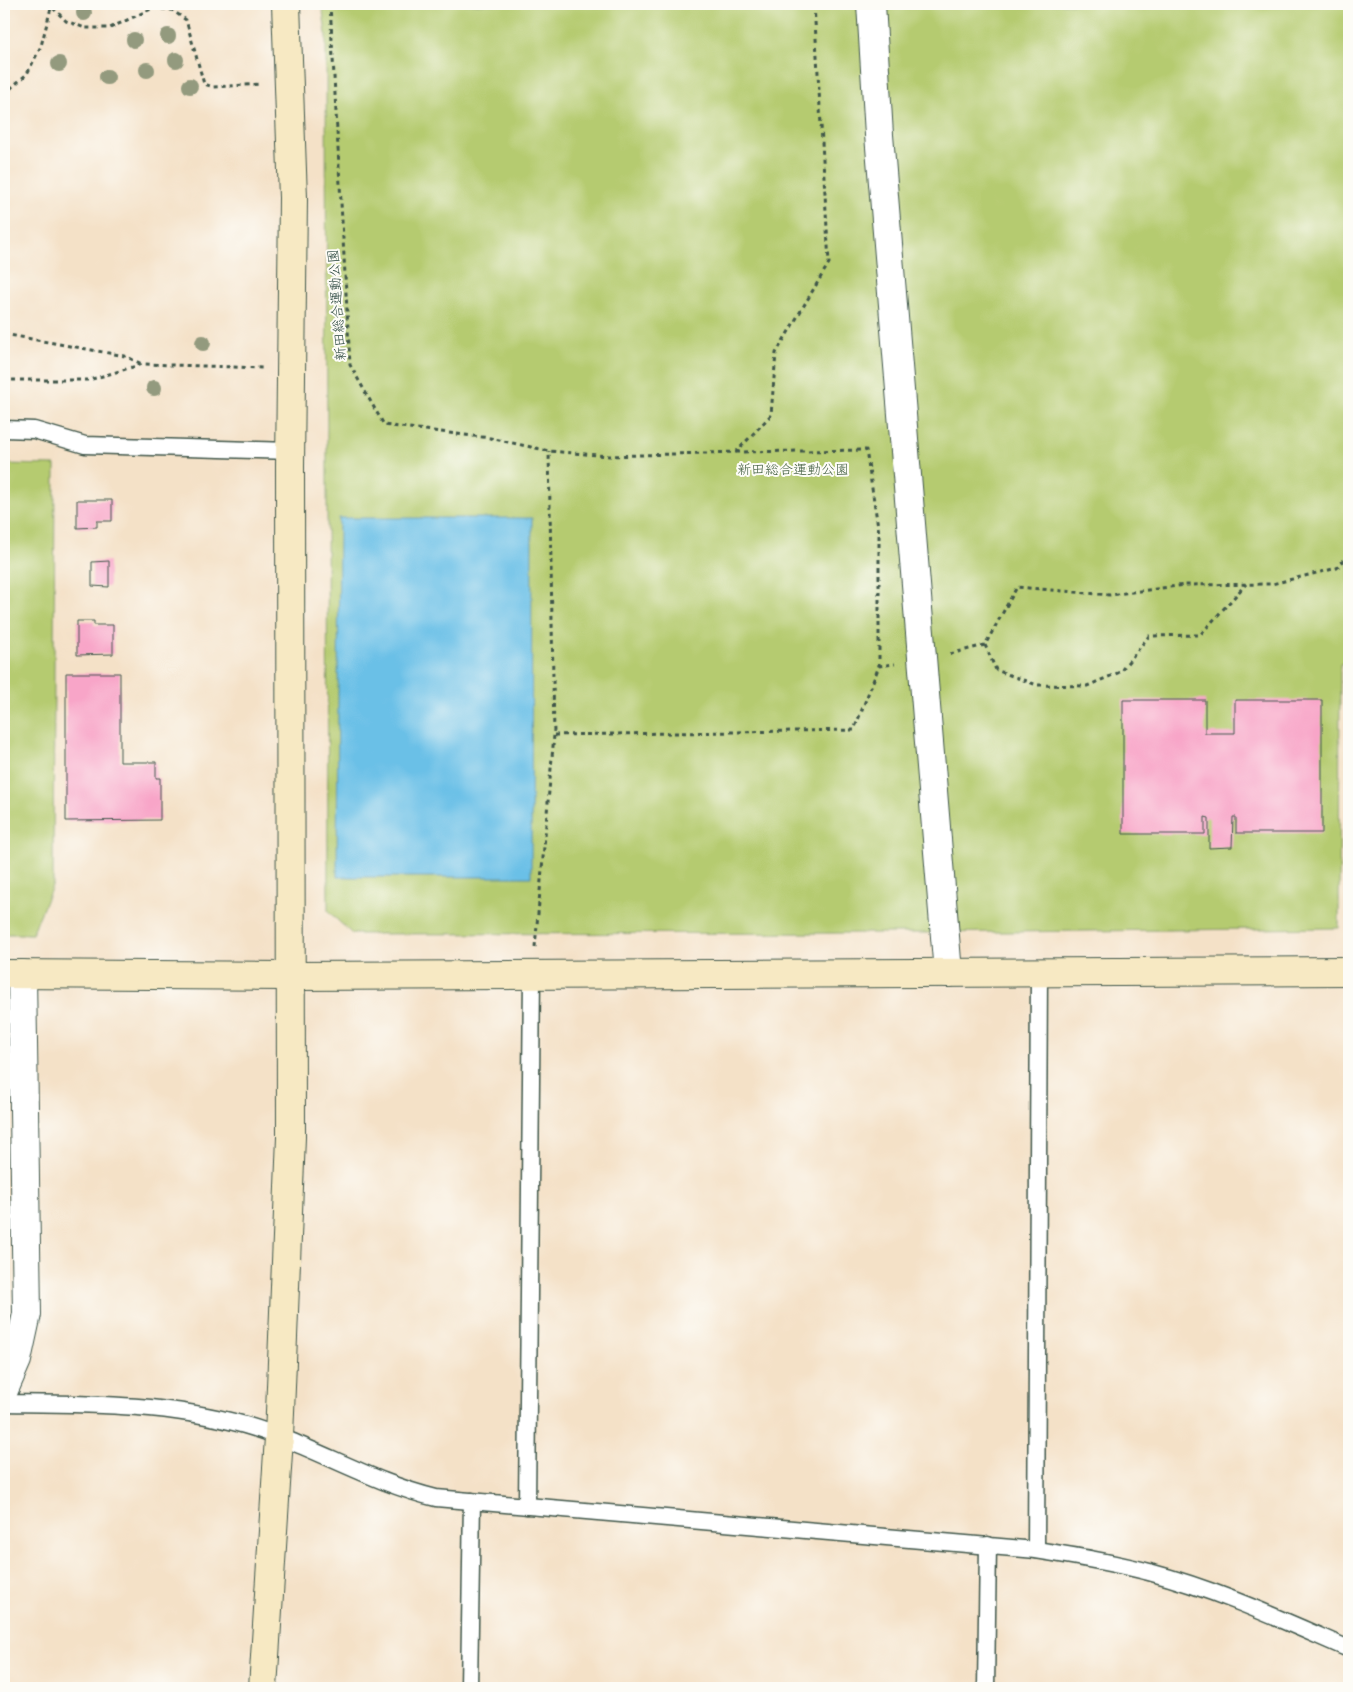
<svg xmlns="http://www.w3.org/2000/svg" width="1353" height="1692" font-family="Mali,'Klee One',sans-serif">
	<rect width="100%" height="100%" fill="#fdfcf7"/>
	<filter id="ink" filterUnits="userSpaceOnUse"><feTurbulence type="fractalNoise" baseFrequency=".02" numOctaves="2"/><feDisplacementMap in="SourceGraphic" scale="10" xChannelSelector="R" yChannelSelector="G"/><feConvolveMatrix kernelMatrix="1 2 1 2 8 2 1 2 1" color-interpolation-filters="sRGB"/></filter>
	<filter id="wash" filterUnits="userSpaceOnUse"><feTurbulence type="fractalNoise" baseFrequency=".0096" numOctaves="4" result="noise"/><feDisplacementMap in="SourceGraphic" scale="20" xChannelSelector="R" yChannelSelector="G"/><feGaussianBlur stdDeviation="1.12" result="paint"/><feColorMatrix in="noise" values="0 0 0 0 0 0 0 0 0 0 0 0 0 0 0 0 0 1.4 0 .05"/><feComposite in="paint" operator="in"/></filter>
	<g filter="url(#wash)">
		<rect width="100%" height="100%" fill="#f4e1c7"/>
		<g fill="#b5cb6f" stroke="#6a8452">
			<path d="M322,4H1349V663L1340,664L1339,928L926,933L352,934L328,911L326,34Z"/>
			<path d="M4,464L55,465L53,884L32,934H4Z"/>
		</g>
		<path fill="#6ac0e7" stroke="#447e8e" d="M339,518H532L531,877H337Z"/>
		<g id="blocks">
			<g fill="#f8a5c8">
				<path d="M77,500H112V521H97V527L77,528Z"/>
				<path d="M109,561V587L92,586V562Z"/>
				<path d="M77,621H94V625H113V654L77,655Z"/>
				<path d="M66,673H120V762H156V778H160V820L66,821Z"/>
				<path d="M1123,700H1205V733H1235V700H1322V833H1236V817H1233L1232,847L1209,848V818L1205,817V834H1123Z"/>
			</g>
		</g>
	</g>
	<g filter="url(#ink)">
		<use href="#blocks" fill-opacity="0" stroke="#3f564a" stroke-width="1"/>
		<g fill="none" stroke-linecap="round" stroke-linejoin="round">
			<g stroke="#3f564a" stroke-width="19">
				<g id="lane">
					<path d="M4,429L34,430L85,445L291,451"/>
					<path d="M4,1403C85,1404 166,1403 245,1425C311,1444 369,1482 436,1498L1036,1550C1074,1556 1112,1562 1149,1572C1218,1590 1284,1621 1349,1649"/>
					<path d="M527,1506L532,975"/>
					<path d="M1036,1550L1039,971"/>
					<path d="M469,1688L472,1501"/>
					<path d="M986,1688L988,1545"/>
				</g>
			</g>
			<g stroke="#3f564a" stroke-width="30">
				<g id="street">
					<path d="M871,4L879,135L948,973"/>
					<path d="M4,1390L17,1360L27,1314L22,974"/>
				</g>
			</g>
			<g stroke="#3f564a" stroke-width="30">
				<g id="secondary">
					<path d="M4,974L290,976L1349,971"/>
					<path d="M263,1688L279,1437L291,1137L290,467L293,198L286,4"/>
				</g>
			</g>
			<g stroke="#3f564a" stroke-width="3" stroke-dasharray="4 4" stroke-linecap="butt">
				<path d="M330,4L350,365L384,425L490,438L549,451L609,456L736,452L771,415L776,353L829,263L814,4"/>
				<path d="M53,8L66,21L85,28H110L153,8L172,10L186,20L204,84L213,87L261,84"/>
				<path d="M4,94L27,74L41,46L52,4"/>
				<path d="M4,334L125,356L142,364"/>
				<path d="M4,380H89L143,364L264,368"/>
				<path d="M736,452L866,450L879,533V666"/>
				<path d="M985,645L996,670L1037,685L1087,686L1120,672L1149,636L1200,635L1246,584"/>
				<path d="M950,654L985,645L1017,587L1110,595L1185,585L1272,584L1337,568L1349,554"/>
				<path d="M554,735L854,730L879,666L895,664"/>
				<path d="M535,947L554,735L549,451"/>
			</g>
			<use href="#lane" stroke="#fff" stroke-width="16"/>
			<use href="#street" stroke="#fff" stroke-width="28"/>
			<use href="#secondary" stroke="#f7e9c3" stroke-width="28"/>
		</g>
		<g fill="#939a7e">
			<circle cx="84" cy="13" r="8"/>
			<circle cx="168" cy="36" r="8"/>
			<circle cx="134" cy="40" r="8"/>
			<circle cx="176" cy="60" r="8"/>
			<circle cx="59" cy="64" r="8"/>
			<circle cx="147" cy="70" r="8"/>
			<circle cx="107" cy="77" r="8"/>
			<circle cx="190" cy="86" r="8"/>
			<circle cx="203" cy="343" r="8"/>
			<circle cx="154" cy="388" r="8"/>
		</g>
	</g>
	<g text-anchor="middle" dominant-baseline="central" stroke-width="4" stroke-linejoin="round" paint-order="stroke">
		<g font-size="14" fill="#1f3d34" stroke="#fdfcf7">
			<text transform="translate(336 305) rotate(-94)">新田総合運動公園</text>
		</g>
		<g font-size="14" fill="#446043" stroke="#fdfcf7">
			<text x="793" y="468">新田総合運動公園</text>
		</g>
	</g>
	<rect width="1353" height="1692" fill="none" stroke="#fdfcf7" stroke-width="20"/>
</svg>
